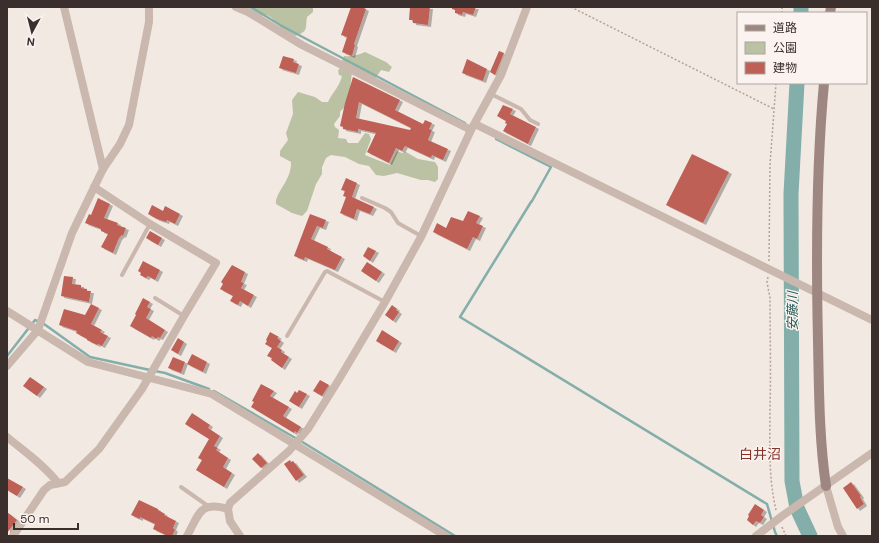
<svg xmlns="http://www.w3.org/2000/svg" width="879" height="543" font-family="'DM Sans','Noto Sans JP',sans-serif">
	<defs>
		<filter id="shadow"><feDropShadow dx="3" dy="2" stdDeviation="0" flood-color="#0004"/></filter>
	</defs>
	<rect width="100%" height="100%" fill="#f2e9e2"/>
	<g fill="#bbc1a3">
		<path d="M250,7H313V12L307,17C305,29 309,31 295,36L282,29L272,18L267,15L261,16L250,9Z"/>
		<path d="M365,52L386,62L392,67L389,72L381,70L375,79L353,68C350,79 351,98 345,107C343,109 341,110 340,112V116L334,124L335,127L339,130L338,138L346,139L348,143H358L365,133L369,134L371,139L365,155L390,165L397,151L402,153L406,152L418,159L435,162L438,167V179L435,182L428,180H421L397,173L384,176L376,175L369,166L359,164L345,157L331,155L326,158L322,167V174L316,184L307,211L302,216L292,213L276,204C275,192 292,180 291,162L280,156V151L288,140L286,133L293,114L292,100L298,92L315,97L322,102H328C332,93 340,86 342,76L339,75L338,71L343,63L342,60L344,56C352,57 358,55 365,52Z"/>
	</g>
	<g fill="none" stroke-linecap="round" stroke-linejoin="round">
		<g stroke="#83aeaa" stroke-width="2.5">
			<path d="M251,7L280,25L465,123"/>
			<path d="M496,139L551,167L532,201L531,202L460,317L767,504L775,532L777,536"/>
			<path d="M7,356L35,320L44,324L90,357L150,370"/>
			<path d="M155,371L165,373L209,389"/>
			<path d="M214,391L304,443L455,536"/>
		</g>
		<g stroke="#83aeaa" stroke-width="15">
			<path d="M801,13V7"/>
			<path d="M797,83L791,194L792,481L797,508L810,536"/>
		</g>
	</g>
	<g fill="#be6055" fill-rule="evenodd" filter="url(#shadow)">
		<path d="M351,7H362L366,9L354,44L355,45L352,56L342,52L347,37L341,35Z"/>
		<path d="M410,7H430L428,25L413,23V20H409Z"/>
		<path d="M452,7H476L473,15L463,12L462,15L455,13V10L452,9Z"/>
		<path d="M499,51L504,53L495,75L490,72Z"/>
		<path d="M283,56L294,59L293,62L299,64L296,73L279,68Z"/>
		<path d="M467,59L487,69L483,81L462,73Z"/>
		<path d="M353,77L400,100L395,110L423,124L425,120L432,123L429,129L432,130L428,140L448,149L443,160L432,155L431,158L405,146L402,151L396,148L389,163L367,152L376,133L358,129V132L343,129V127L340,126L345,103ZM359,102L411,128L410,130L356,118Z"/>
		<path d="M503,105L513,109L510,114L536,127L528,144L503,131L507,124L505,123L506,121L497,116Z"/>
		<path d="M692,154L729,172L703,223L666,205Z"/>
		<path d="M346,178L357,183L352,197L374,207L370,214L357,209L354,219L340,213L346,197L343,196L345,191L341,190Z"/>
		<path d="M98,198L110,204L104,218L118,223L117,225L126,228L123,236L122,235L119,238L113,253L101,247L108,234L101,231V229L85,223L89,214L91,215Z"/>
		<path d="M152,205L163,211L165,206L180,214L175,224L167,220L166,222L157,219L148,214Z"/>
		<path d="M468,211L480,216L476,223L483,226L477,239L473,237L467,249L433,232L437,223L446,228L451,217L463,221Z"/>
		<path d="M310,214L326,220L323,228L317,226L311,239L328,247L327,249L342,257L335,270L305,257L304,260L294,256Z"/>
		<path d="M150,231L162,238L158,245L146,238Z"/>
		<path d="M368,247L376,251L370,261L363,256Z"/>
		<path d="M143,261L160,270L155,280L148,276L146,278L140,275L141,273L138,271Z"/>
		<path d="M367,262L382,272L376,281L361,271Z"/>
		<path d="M232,265L245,272L241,282L244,283L241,288L254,295L248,306L240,301L238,305L230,301L233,296L220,289L223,284L221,282Z"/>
		<path d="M64,276L73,277L72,284L81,285V288L87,289V291H91L89,302L61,296Z"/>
		<path d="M143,298L150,302L147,307L151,309L146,318L165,330L160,338L158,337L156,339L152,336L151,338L130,326L136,315L135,314Z"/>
		<path d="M91,304L99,308L91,324L102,330L100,332L108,336L102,346L98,344L97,345L87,340V339L76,333L77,331L59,325L64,309L85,315Z"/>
		<path d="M392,305L397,309L396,310L399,312L393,321L385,315Z"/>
		<path d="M382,330L399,341L393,351L376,341Z"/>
		<path d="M270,332L279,337L277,338L281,341L277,347L282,350L281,352L289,357L282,368L271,360L272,358L267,356L272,348L265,344L267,341L266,340Z"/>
		<path d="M178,338L184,342L178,354L171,350Z"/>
		<path d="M192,354L207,362L203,372L187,364Z"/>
		<path d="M173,357L185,362L181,373L168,368Z"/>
		<path d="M30,377L44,387L37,396L23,386Z"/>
		<path d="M320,380L329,385L322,396L313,391Z"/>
		<path d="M261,384L274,391L270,396L289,407L283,416L301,427L297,433L295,431L294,433L251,407L254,402L252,401Z"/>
		<path d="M299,390L307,394L299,407L289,401L295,391L297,393Z"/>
		<path d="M192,413L210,425L208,428L220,436L214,446L218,448L216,450L228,458L223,467L232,473L224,487L196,470L202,460L198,458L209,439L185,424Z"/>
		<path d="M258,453L267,463L261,468L252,459Z"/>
		<path d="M290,460L291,462L293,461L304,475L296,481L284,464Z"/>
		<path d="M7,478L23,487L17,496L7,490Z"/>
		<path d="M851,482L861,496L860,497L864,504L857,509L843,488Z"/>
		<path d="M139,500L158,509V510L165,514L164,515L176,521L173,528L175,530L172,536H168L153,529L155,524L140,517V519L131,515Z"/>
		<path d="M755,504L764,510L761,515L764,517L760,523L756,521L753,525L747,520L749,516L748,515Z"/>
		<path d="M7,512L17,520L7,533Z"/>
	</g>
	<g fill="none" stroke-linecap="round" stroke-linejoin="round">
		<g stroke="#b6a199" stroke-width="1.5" stroke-dasharray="2 2" stroke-linecap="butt">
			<path d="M571,7L774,109"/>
			<path d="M782,13V7"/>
			<path d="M769,261L770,165L776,83"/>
			<path d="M768,277L767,282L770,298C770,334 771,371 770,407C770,442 768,476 776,510"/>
			<path d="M782,527L786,536"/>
		</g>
		<g stroke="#cab7ae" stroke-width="4">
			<path d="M491,94L521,109L530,120L538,124"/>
			<path d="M362,198L385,208L391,212L398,223L421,236"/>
			<path d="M122,275L150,224"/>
			<path d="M155,298L184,316"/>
			<path d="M287,336L325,272L327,271L385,302"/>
			<path d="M181,487L208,506"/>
		</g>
		<g stroke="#cab7ae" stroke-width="8">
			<path d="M64,7L103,169"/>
			<path d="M236,7L248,12L302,45L471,130"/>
			<path d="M475,124L872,320"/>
			<path d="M7,311L88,362L212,394L446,536"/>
			<path d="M7,366L38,330L72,233L103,169L120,144L129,125L149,22V7"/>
			<path d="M7,437C25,452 44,465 58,483"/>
			<path d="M826,486L838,527L843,536"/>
			<path d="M228,509L230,503L289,451L308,429L338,381L385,302L421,237L471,130L501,75L527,7"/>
			<path d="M13,536L44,490L50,485L65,482L99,449L142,389L184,316L216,263L150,224L94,187"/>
			<path d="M187,536C199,515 199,500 228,509L230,521L240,536"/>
			<path d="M756,536L782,516L872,453"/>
		</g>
		<g stroke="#9e8780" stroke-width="10">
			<path d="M830,13L831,7"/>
			<path d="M824,83C816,169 816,254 818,341C819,389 819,438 826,486"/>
		</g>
	</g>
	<g text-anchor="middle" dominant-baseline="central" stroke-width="3" stroke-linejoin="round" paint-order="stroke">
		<g font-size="13" font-style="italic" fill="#245955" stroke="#faf3ef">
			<text transform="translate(792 311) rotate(-90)">安藤川</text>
		</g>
		<g font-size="14" fill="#83332a" stroke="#faf3ef">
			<text x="760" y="454">白井沼</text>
		</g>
	</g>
	<rect width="879" height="543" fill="none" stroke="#3a2f2c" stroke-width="16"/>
	<rect x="737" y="12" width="130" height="72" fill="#faf3ef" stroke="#ada5a1"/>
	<rect x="745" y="25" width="20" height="6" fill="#9e8780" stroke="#ada5a1"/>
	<text x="773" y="32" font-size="12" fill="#3a2f2c">道路</text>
	<rect x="745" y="42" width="20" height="12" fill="#bbc1a3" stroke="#ada5a1"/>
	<text x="773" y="52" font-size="12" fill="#3a2f2c">公園</text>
	<rect x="745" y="62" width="20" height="12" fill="#be6055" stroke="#ada5a1"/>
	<text x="773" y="72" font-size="12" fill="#3a2f2c">建物</text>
	<g transform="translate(32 32) rotate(187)" stroke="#faf3ef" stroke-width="3" paint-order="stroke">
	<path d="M0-3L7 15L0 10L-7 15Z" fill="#3a2f2c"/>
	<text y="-6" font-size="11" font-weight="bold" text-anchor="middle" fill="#3a2f2c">N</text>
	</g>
	<path d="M14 523v6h64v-6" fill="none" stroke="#3a2f2c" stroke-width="2"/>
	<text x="20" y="523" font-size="12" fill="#3a2f2c" stroke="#faf3ef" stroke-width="3" paint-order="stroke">50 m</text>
</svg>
